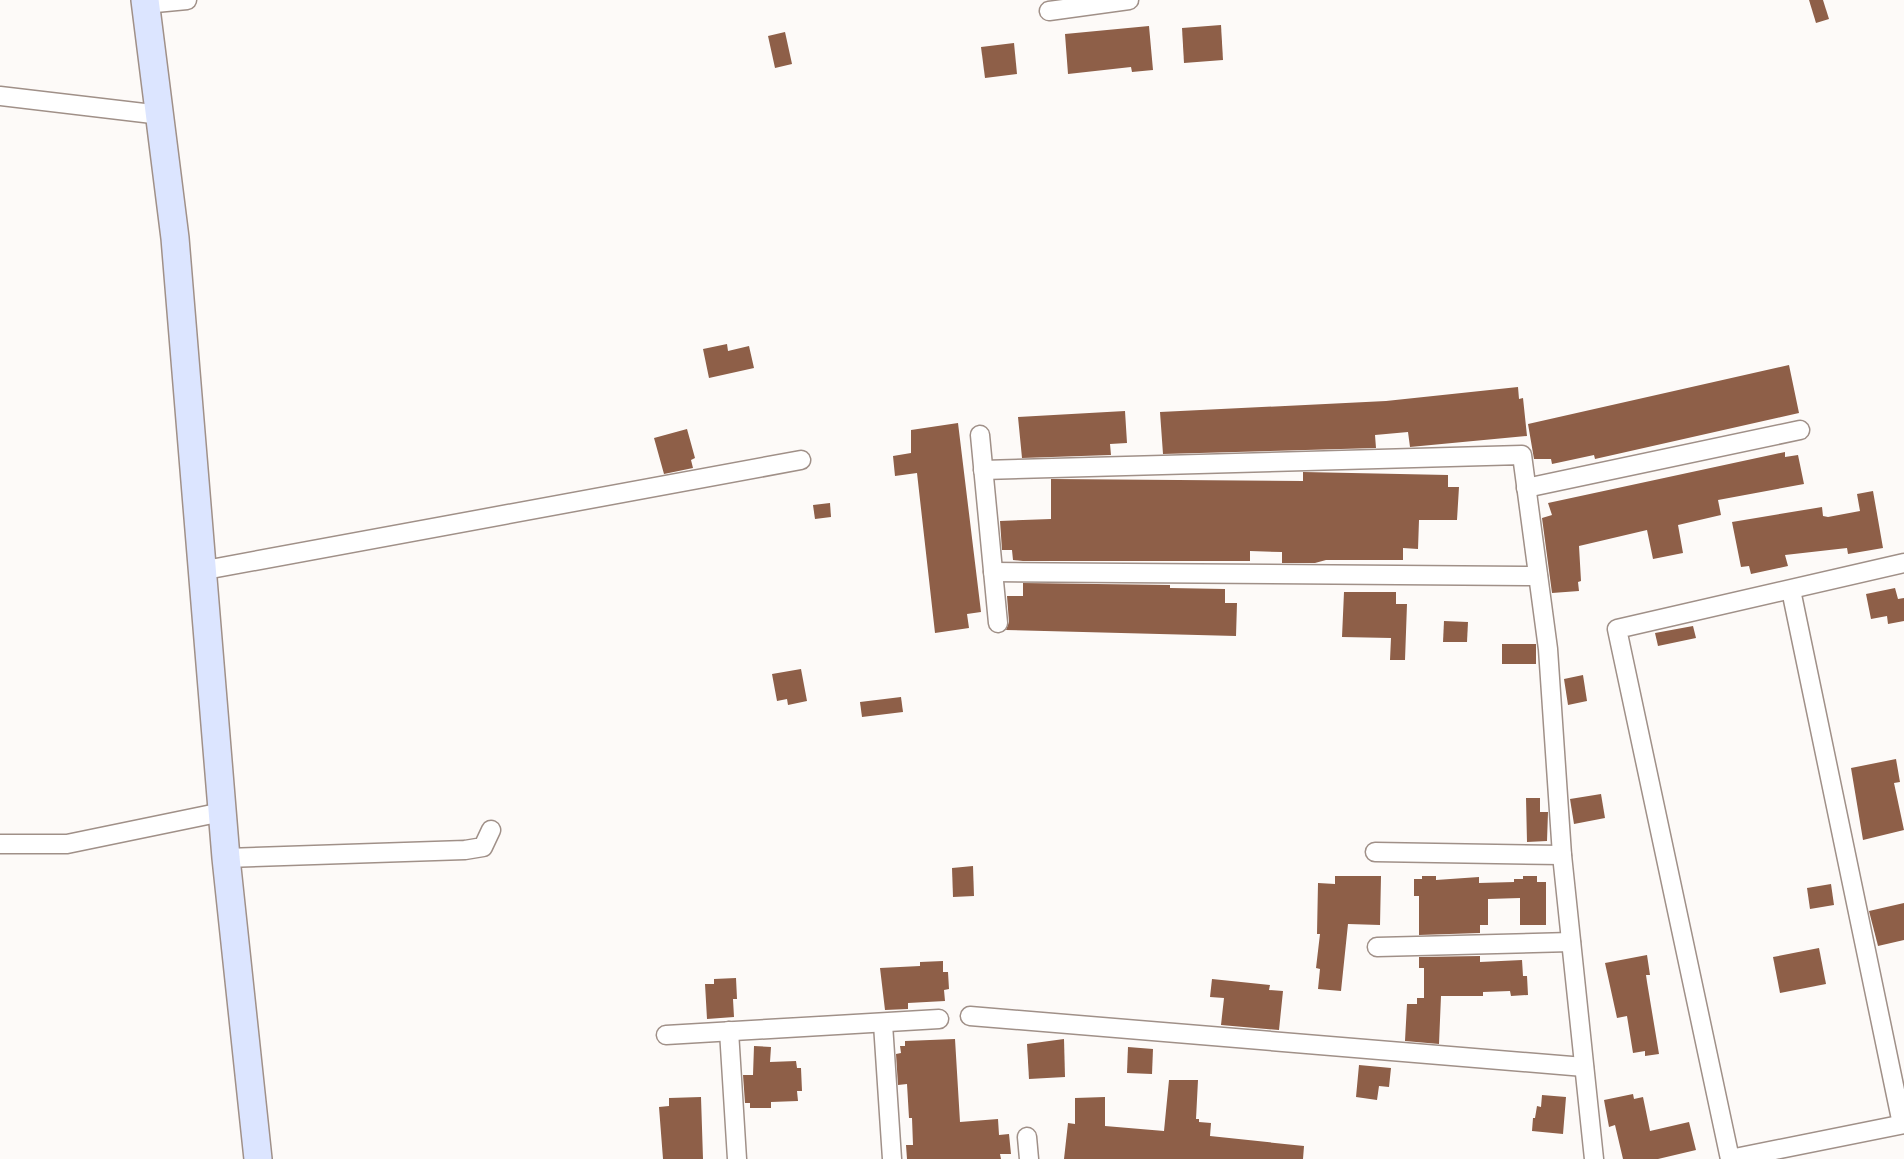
<svg xmlns="http://www.w3.org/2000/svg" width="1904" height="1159" font-family="Bitter,serif">
	<rect width="100%" height="100%" fill="#fdfaf8"/>
	<g fill="#8e5f48">
		<path d="M1809,0H1823L1829,19L1816,23Z"/>
		<path d="M1221,25L1223,60L1184,63L1182,28Z"/>
		<path d="M1149,26L1153,70L1132,72L1131,67L1068,74L1065,34Z"/>
		<path d="M785,32L792,64L775,68L768,36Z"/>
		<path d="M1014,43L1017,74L985,78L981,47Z"/>
		<path d="M727,344L728,351L749,346L754,368L709,378L703,349Z"/>
		<path d="M1789,365L1799,413L1595,459L1594,455L1552,464L1551,459H1534L1528,424Z"/>
		<path d="M1518,387L1519,399L1523,398L1527,436L1410,447L1408,432L1375,435L1376,448L1163,454L1160,412L1386,401Z"/>
		<path d="M1125,411L1127,443L1110,444L1111,455L1022,458L1018,417Z"/>
		<path d="M958,423L981,612L967,614L969,628L935,633L917,473L895,476L893,456L911,453V430Z"/>
		<path d="M687,429L695,458L691,460L693,468L664,474L654,438Z"/>
		<path d="M1785,452V457L1798,455L1804,484L1718,500L1721,515L1678,525L1683,553L1653,559L1647,530L1579,546L1581,581L1578,582L1579,591L1552,593L1542,518L1552,515L1548,503Z"/>
		<path d="M1303,472L1448,475V487H1459L1457,520H1419L1418,549L1403,548V560H1326L1315,563H1282V552L1250,551V561H1023L1013,560L1012,550H1002L1000,521L1051,519V479L1303,481Z"/>
		<path d="M1873,491L1883,548L1848,554L1847,548L1785,555L1788,566L1751,574L1749,566L1741,567L1732,522L1822,507L1823,516L1828,517L1860,511L1857,494Z"/>
		<path d="M830,503L831,517L815,519L813,505Z"/>
		<path d="M1023,583L1170,585V588L1225,589V603H1237L1236,636L1006,630L1009,622L1007,596H1023Z"/>
		<path d="M1895,588L1898,599L1904,598V621L1888,624L1887,616L1871,619L1866,594Z"/>
		<path d="M1344,592H1396V604H1407L1405,660H1390L1391,638L1342,637Z"/>
		<path d="M1444,621L1468,622L1467,642H1443Z"/>
		<path d="M1693,626L1696,638L1658,646L1655,633Z"/>
		<rect x="1502" y="644" width="34" height="20"/>
		<path d="M801,669L807,701L788,705L787,699L777,701L772,674Z"/>
		<path d="M1583,675L1587,701L1568,705L1564,679Z"/>
		<path d="M901,697L903,712L862,717L860,702Z"/>
		<path d="M1896,759L1900,782L1894,783L1904,830L1863,840L1851,768Z"/>
		<path d="M1601,794L1605,818L1574,824L1570,799Z"/>
		<path d="M1526,798H1540V812H1548L1547,841L1527,842Z"/>
		<path d="M973,866L974,896L953,897L952,868Z"/>
		<path d="M1335,876H1381L1380,925L1348,924L1341,991L1318,989L1320,969L1316,968L1320,934H1317L1318,883L1335,884Z"/>
		<path d="M1422,876H1436V880L1479,877V883L1514,882V879H1523V876H1537V882H1546V925H1520V898L1488,899V925H1480V933L1419,935V896H1414V879H1422Z"/>
		<path d="M1831,884L1834,905L1810,909L1807,888Z"/>
		<path d="M1904,903V940L1878,946L1869,911Z"/>
		<path d="M1819,948L1826,984L1780,993L1773,957Z"/>
		<path d="M1647,955L1650,975H1646L1647,982L1659,1054L1645,1056V1051L1633,1053L1627,1016L1617,1018L1605,963Z"/>
		<path d="M1480,956V962L1522,960L1523,976H1527L1528,995L1511,996L1510,991L1483,992V996H1441L1439,1044L1405,1041L1407,1004H1417V998H1424V968H1419V957Z"/>
		<path d="M943,961V972H948L949,989L944,990L945,1001L908,1003V1009L885,1010L880,968L920,966V962Z"/>
		<path d="M736,978L737,999H733L734,1017L707,1019L705,984H714V979Z"/>
		<path d="M1212,979L1270,985L1269,990L1283,991L1279,1030L1221,1025L1224,998L1210,997Z"/>
		<path d="M955,1039L960,1122L998,1119L999,1135L1009,1134L1011,1154H1000L1001,1159H907L906,1145H913L912,1118H909L907,1084L898,1085L896,1054L901,1053L900,1046H905V1041Z"/>
		<path d="M1064,1039L1065,1077L1029,1079L1027,1044Z"/>
		<path d="M754,1046L771,1047L770,1062L796,1061L797,1068H801L802,1091H797L798,1101L771,1102V1108H750V1103H745L743,1075H753Z"/>
		<path d="M1128,1047L1153,1049L1152,1074L1127,1073Z"/>
		<path d="M1359,1065L1391,1068L1389,1087L1379,1086L1377,1100L1356,1097Z"/>
		<path d="M1169,1080H1198L1196,1119H1199V1122L1211,1123L1210,1136L1304,1146L1303,1159H1064L1068,1123L1075,1124V1098L1105,1097V1126L1164,1131Z"/>
		<path d="M1633,1094L1634,1099L1643,1097L1650,1131L1689,1122L1696,1150L1658,1159H1623L1615,1125L1609,1127L1604,1100Z"/>
		<path d="M1542,1095L1566,1097L1563,1134L1532,1131L1533,1118H1535L1537,1106L1541,1107Z"/>
		<path d="M701,1097L703,1159H663L659,1107L669,1106V1098Z"/>
	</g>
	<g fill="none" stroke-linecap="round" stroke-linejoin="round">
		<g stroke="#a09088" stroke-width="21">
			<g id="street">
				<path d="M145,4L187,0"/>
				<path d="M1049,11L1129,0"/>
				<path d="M0,96L161,115"/>
				<path d="M980,435L998,623"/>
				<path d="M983,470L1522,455L1548,649L1562,855L1594,1159"/>
				<path d="M1526,488L1800,430"/>
				<path d="M200,571L801,460"/>
				<path d="M993,572L1538,576"/>
				<path d="M1791,590L1902,1124"/>
				<path d="M0,844H67L222,812"/>
				<path d="M1375,852L1562,855"/>
				<path d="M226,858L465,850L483,847L491,830"/>
				<path d="M1377,947L1571,942"/>
				<path d="M970,1016L1584,1067"/>
				<path d="M883,1024L892,1159"/>
				<path d="M729,1031L737,1159"/>
				<path d="M666,1035L939,1019"/>
				<path d="M1027,1137L1029,1159"/>
				<path d="M1730,1159L1617,629L1904,563"/>
				<path d="M1730,1159L1904,1124"/>
			</g>
		</g>
		<g stroke="#a09088" stroke-width="30">
			<path id="secondary" d="M145,0L175,238L226,858L258,1159"/>
		</g>
		<use href="#street" stroke="#fff" stroke-width="18"/>
		<use href="#secondary" stroke="#dce5ff" stroke-width="27"/>
	</g>
</svg>
